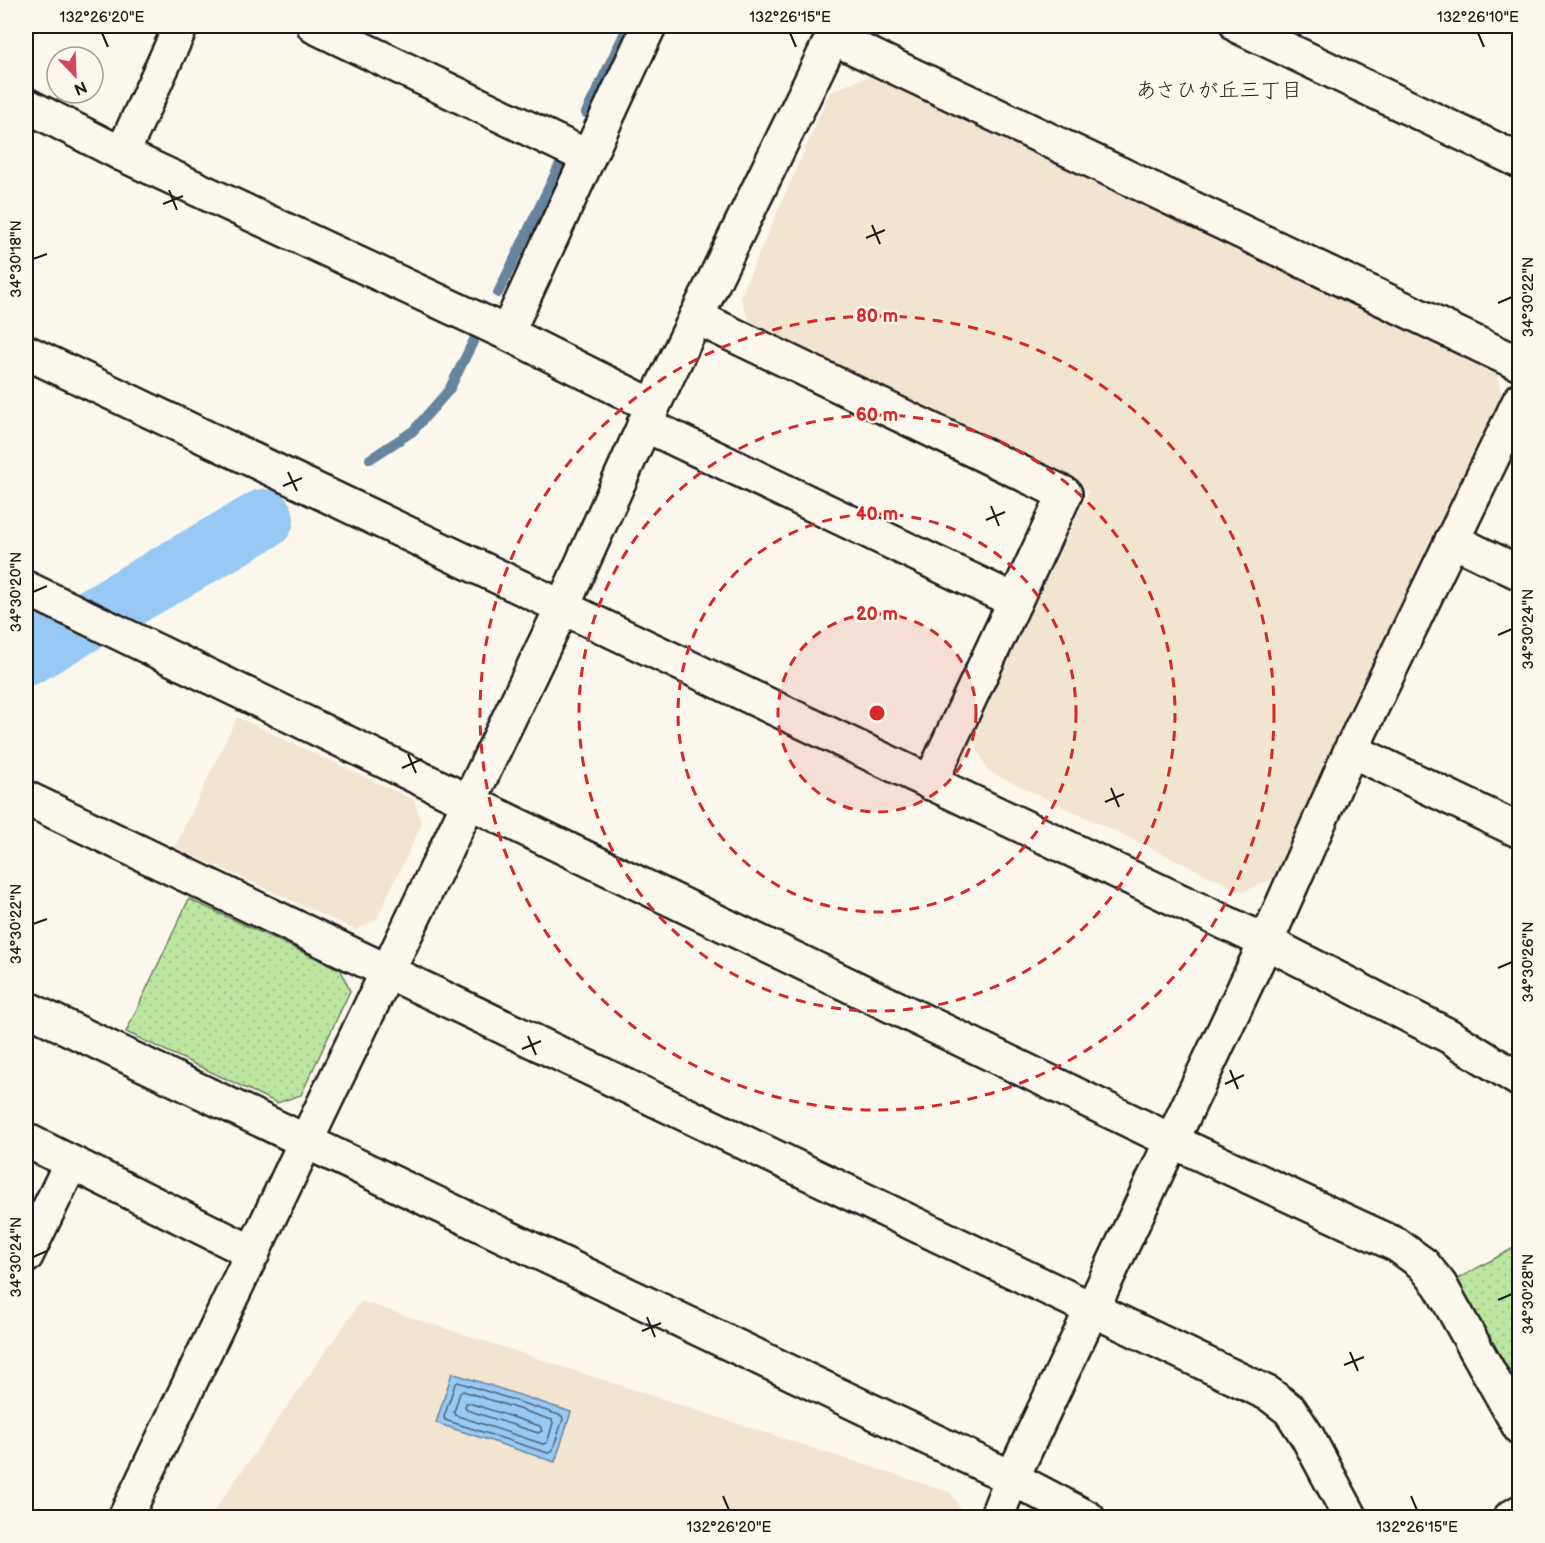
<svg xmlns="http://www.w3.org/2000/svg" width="1545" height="1543" font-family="'Balsamiq Sans','Klee One',sans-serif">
	<defs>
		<pattern id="grass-dots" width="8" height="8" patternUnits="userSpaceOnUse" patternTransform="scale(1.5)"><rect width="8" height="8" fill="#bbe5a1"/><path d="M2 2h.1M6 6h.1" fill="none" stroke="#a0c48a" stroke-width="1.8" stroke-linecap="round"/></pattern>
	</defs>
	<rect width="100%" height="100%" fill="#fbf7ec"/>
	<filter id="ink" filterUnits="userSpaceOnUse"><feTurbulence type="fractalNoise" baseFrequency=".0167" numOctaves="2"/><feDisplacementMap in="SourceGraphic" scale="12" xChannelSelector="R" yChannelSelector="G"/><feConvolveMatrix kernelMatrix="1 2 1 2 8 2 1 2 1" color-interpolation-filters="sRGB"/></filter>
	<g filter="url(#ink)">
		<g fill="#f1e5d0">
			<path d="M873,74L1495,366L1504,406L1279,876L1243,892L988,771L971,736L1089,491L751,326L740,297L830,92Z"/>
			<path d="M237,717L414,800L422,824L376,920L356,930L175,847Z"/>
			<path d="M361,1301L951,1493L960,1508L956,1518H209Z"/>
		</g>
		<g fill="url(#grass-dots)" stroke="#6c805e" stroke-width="1.5">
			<path d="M189,899L341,970L350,991L301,1095L277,1103L126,1032Z"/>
			<path d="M1519,1245V1389L1457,1279Z"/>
		</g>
		<path fill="#98c9f4" stroke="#66849e" stroke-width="1.5" d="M452,1373L571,1412L555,1462L436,1423Z"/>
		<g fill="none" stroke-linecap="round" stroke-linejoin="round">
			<g stroke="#4e6172" stroke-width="1.5">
				<path d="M458,1382L562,1416L563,1419L552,1452L548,1453L445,1420L444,1417L455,1384Z"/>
				<path d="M463,1391L552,1420L553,1423L547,1443L543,1444L455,1415L454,1412L460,1393Z"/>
				<path d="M466,1403H469L540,1426L542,1431L538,1433L467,1410L465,1407Z"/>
			</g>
			<g stroke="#66849e" stroke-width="10">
				<path d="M586,113L628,26"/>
				<path d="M498,293L560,164"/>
				<path d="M370,459L413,431L449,390L474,340"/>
			</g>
			<path stroke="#98c9f4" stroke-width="60" d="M26,656L264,519"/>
			<g stroke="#1c1c1c" stroke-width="38">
				<g id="street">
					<path d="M314,26L588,157"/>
					<path d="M1238,26L1520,161"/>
					<path d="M832,37L1520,364"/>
					<path d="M26,105L122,154L507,333L653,406"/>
					<path d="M122,154L181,26"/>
					<path d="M696,317L1065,494L930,783"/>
					<path d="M507,333L649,26"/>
					<path d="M644,424L1015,601"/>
					<path d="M1452,540L1520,573"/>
					<path d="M26,588L1172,1141L1397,1245L1423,1264L1440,1285L1520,1428"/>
					<path d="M1351,750L1520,831"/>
					<path d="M26,798L1269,1394L1290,1410L1307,1436L1351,1518"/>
					<path d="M26,1008L1012,1478L1088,1518"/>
					<path d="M26,1140L253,1253"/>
					<path d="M26,1256L71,1163"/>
					<path d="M125,1518L562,608L653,406L838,26"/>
					<path d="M996,1518L1012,1478L1266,942L1351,750L1520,400"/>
					<path d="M1510,1518L1520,1512"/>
				</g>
			</g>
			<g stroke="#1c1c1c" stroke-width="38">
				<path id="secondary" d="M26,352L1266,942L1449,1036L1520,1080"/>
			</g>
			<use href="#street" stroke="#fbf7ec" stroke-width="33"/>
			<use href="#secondary" stroke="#fbf7ec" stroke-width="33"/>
		</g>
	</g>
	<path fill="none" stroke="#1c1c1c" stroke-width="2" d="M102,33L108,47M790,33L796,47M1478,33L1484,47M169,190L177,210M163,204L183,196M872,225L880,244M866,238L885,230M33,259L47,254M1498,303L1512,297M288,472L297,491M283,486L302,478M991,506L999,526M986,520L1005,512M33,592L47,586M1498,635L1512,629M408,754L416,773M402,768L422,759M1111,788L1119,807M1105,802L1124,794M33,924L47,919M1498,968L1512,962M528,1036L536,1055M522,1049L541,1041M1230,1070L1238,1089M1225,1084L1244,1075M33,1257L47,1251M1498,1300L1512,1294M647,1317L655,1337M642,1331L661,1323M1350,1352L1358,1371M1344,1365L1364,1357M723,1496L729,1510M1411,1496L1417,1510"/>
	<circle cx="877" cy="713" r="99" fill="#d62828" fill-opacity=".12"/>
	<g fill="none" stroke="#d62828" stroke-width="3" stroke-dasharray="10 8">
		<circle cx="877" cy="713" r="99"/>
		<circle cx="877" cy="713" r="199"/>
		<circle cx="877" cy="713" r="298"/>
		<circle cx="877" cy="713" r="397"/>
	</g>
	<g text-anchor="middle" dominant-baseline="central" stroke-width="5" stroke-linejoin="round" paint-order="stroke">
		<g font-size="21" fill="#1c1c1c" stroke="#fbf7ec">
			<text x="1219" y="90">あさひが丘三丁目</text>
		</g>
	</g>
	<circle cx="877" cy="713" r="9" fill="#d62828" stroke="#fbf7ec" stroke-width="3"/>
	<g font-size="18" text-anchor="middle" font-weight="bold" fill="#d62828" stroke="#fbf7ec" stroke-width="5" stroke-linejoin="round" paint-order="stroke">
		<text x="877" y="322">80 m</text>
		<text x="877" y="421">60 m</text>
		<text x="877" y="520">40 m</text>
		<text x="877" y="620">20 m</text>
	</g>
	<rect width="1545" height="1543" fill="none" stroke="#fbf7ec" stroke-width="66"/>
	<g transform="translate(75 75) rotate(157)"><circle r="28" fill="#fbf7ec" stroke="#a29f99" stroke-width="1.5"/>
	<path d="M0-4.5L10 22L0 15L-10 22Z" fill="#d1495b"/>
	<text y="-9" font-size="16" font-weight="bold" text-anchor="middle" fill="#1c1c1c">N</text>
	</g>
	<rect x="33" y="33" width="1479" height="1477" fill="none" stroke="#1c1c1c" stroke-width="2"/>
	<g font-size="15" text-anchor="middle" fill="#1c1c1c">
		<text x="102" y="22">132°26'20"E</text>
		<text x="790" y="22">132°26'15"E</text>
		<text x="1478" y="22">132°26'10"E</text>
		<text transform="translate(16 259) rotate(-90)" y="5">34°30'18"N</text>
		<text transform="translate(1528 297) rotate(-90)" y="5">34°30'22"N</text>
		<text transform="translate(16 592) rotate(-90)" y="5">34°30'20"N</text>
		<text transform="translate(1528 629) rotate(-90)" y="5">34°30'24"N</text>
		<text transform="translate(16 924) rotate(-90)" y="5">34°30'22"N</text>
		<text transform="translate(1528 962) rotate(-90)" y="5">34°30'26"N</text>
		<text transform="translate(16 1257) rotate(-90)" y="5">34°30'24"N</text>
		<text transform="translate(1528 1294) rotate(-90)" y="5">34°30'28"N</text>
		<text x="729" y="1532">132°26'20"E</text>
		<text x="1417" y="1532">132°26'15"E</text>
	</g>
</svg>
